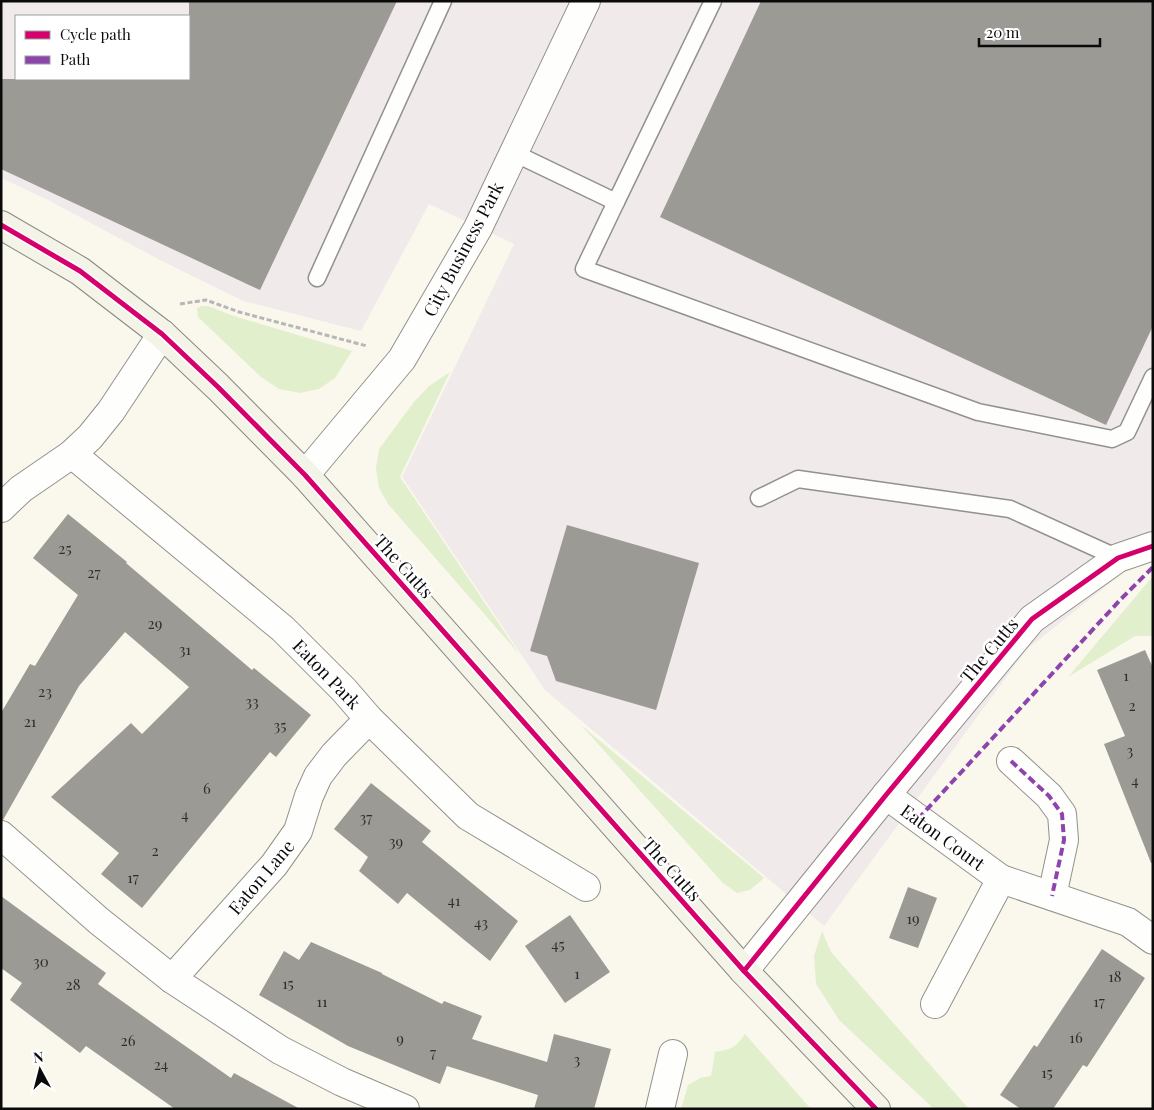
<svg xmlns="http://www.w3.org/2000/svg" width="1154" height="1110" font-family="'Playfair Display',serif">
	<rect width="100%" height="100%" fill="#faf8ed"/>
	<path fill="#f1eaeb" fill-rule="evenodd" d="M1,1H1153V559L1128,569L1026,650L824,926L545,690L402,477L514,244L429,204L361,331L243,301L158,259L46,199L1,178ZM16,16H189V79H16Z"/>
	<g fill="#e2efcd">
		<path d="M202,306H208L234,316L352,351L335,378L319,389L300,393L279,389L261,377L198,317L197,308Z"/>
		<path d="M450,372L400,477L520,655L388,504L379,488L376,468L379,449L414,402L429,386Z"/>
		<path d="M1153,576V636H1135L1068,677Z"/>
		<path d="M581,725L764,878L750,890L737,893L723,883Z"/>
		<path d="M822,931L831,952L969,1109H934L839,1020L816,984L814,956Z"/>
		<path d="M745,1034L811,1109H681L688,1085L700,1078L711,1076L715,1052C732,1049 735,1048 745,1034Z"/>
	</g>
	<g fill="#9c9a94">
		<path d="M189,1H397L260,290L1,169V79H189Z"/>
		<path d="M761,1H1153V326L1106,425L660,217Z"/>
		<path d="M68,514L127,562L126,563L252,670L254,668L311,715L276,757L270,752L142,908L101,874L119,853L51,797L131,723L142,734L189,687L125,632L79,686L3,820H1V713L30,664L35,666L78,595L33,558Z"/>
		<path d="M567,525L699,563L656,710L556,681L547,656L530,651Z"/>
		<path d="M1145,650L1153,668V863H1151L1104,744L1125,736L1097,670Z"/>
		<path d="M371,783L431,831L422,842L518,921L490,961L407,893L398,904L359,871L368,857L334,829Z"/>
		<path d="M908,887L937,898L918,948L889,938Z"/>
		<path d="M1,896L106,973L98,984L161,1029L231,1078L234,1073L300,1109H175L86,1046L80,1053L10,1000L22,983L1,968Z"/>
		<path d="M570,915L610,972L565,1003L525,946Z"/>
		<path d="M311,942L382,973V974L442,1004L444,1001L482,1016L472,1039L547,1062L554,1034L611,1049L594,1109H534L538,1095L447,1066L440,1084L348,1046L259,995L284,951L299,960Z"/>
		<path d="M1102,949L1145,978L1087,1067L1083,1065L1053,1109H1021L1000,1095L1034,1045L1037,1047Z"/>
	</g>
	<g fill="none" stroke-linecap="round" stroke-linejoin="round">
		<g stroke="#92918c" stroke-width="19">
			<g id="lane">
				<path d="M514,153L616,202L713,1"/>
				<path d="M616,202L584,269L978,412L1112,439L1127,432L1153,377"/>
				<path d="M317,278L443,1"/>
				<path d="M759,498L798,479L1010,509L1118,558"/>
			</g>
		</g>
		<g stroke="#92918c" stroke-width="30">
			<g id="street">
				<path d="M72,454L283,629L344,690L369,719L468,816L586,887"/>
				<path d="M305,475L402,359L478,228L586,1"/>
				<path d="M1,508L21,489L72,454L90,437L111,411L162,334"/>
				<path d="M1011,761L1049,796L1062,814L1064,840L1052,896"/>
				<path d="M886,795L1001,879L1128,922L1153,940"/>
				<path d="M1,835L99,921L172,979L280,1050L342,1082L405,1109"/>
				<path d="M744,971L886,795L1032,619L1118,558L1153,546"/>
				<path d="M172,979L274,865L298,831L309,796L318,776L334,755L369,719"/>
				<path d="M935,1004L1001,879"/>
				<path d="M660,1109L673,1054"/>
			</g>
		</g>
		<g stroke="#898883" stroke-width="30">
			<path id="secondary" d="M1,225L80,271L162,334L218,387L305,475L744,971L876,1109"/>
		</g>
		<path stroke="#b7b7b5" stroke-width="3" stroke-dasharray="5 2.5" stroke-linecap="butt" d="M180,304L206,300L239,312L367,346"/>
		<use href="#lane" stroke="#fefefc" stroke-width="16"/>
		<use href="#street" stroke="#fefefc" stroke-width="28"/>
		<use href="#secondary" stroke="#f4f3e7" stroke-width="28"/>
		<g stroke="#8e44ad" stroke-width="4" stroke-dasharray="8 4" stroke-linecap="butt">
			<path d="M1011,761L1049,796L1062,814L1064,840L1052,896"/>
			<path d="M918,819L1121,599L1153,567"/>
		</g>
		<g stroke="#fff" stroke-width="8">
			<g id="cycleway">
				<path d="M1,225L80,271L162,334L218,387L305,475L744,971L876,1109"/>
				<path d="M744,971L886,795L1032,619L1118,558L1153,546"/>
			</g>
		</g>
		<use href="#cycleway" stroke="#d6006c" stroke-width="5"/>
	</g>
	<g text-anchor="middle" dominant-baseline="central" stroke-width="5" stroke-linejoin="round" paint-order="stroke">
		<g font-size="15" fill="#2e2e2c">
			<text x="65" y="548">25</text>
			<text x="94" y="572">27</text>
			<text x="155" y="623">29</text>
			<text x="185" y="649">31</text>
			<text x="1126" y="675">1</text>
			<text x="45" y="691">23</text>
			<text x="252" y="701">33</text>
			<text x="1132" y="705">2</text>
			<text x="30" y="721">21</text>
			<text x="280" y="725">35</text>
			<text x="1130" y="750">3</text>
			<text x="1135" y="780">4</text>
			<text x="207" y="788">6</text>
			<text x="185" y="814">4</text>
			<text x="366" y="817">37</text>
			<text x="396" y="841">39</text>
			<text x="155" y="850">2</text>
			<text x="133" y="877">17</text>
			<text x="454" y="900">41</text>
			<text x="913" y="918">19</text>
			<text x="481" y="922">43</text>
			<text x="558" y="944">45</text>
			<text x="41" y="961">30</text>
			<text x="577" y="973">1</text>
			<text x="1115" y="976">18</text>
			<text x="288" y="983">15</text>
			<text x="73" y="984">28</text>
			<text x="322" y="1001">11</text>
			<text x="1099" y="1001">17</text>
			<text x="1076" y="1037">16</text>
			<text x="400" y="1038">9</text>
			<text x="128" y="1040">26</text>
			<text x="433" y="1052">7</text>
			<text x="577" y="1059">3</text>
			<text x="161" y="1064">24</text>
			<text x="1047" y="1072">15</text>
		</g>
		<g font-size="18" fill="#0a0a0a" stroke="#fff">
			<text transform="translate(463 249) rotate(-62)">City Business Park</text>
			<text transform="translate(404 566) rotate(48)">The Cutts</text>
			<text transform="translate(989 650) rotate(-50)">The Cutts</text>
			<text transform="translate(327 674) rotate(46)">Eaton Park</text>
			<text transform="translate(943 837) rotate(36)">Eaton Court</text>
			<text transform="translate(672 869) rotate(48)">The Cutts</text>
			<text transform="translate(261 877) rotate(-50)">Eaton Lane</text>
		</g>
	</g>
	<rect width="1154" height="1110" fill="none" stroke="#0a0a0a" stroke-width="5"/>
	<rect x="15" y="15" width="175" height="65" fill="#ffffff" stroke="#9d9d9d"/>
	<rect x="25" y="31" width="25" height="8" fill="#d6006c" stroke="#9d9d9d"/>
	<text x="60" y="40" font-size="15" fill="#0a0a0a">Cycle path</text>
	<rect x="25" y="56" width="25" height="8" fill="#8e44ad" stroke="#9d9d9d"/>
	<text x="60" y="65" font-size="15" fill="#0a0a0a">Path</text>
	<g transform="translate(40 1070) rotate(353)" stroke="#ffffff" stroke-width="4" paint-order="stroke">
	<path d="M0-4L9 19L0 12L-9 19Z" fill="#0a0a0a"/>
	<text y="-8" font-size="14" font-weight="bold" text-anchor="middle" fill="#0a0a0a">N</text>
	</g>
	<path d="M979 38v8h121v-8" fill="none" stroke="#0a0a0a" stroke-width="2.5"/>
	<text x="986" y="38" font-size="15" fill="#0a0a0a" stroke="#ffffff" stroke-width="4" paint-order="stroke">20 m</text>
</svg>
